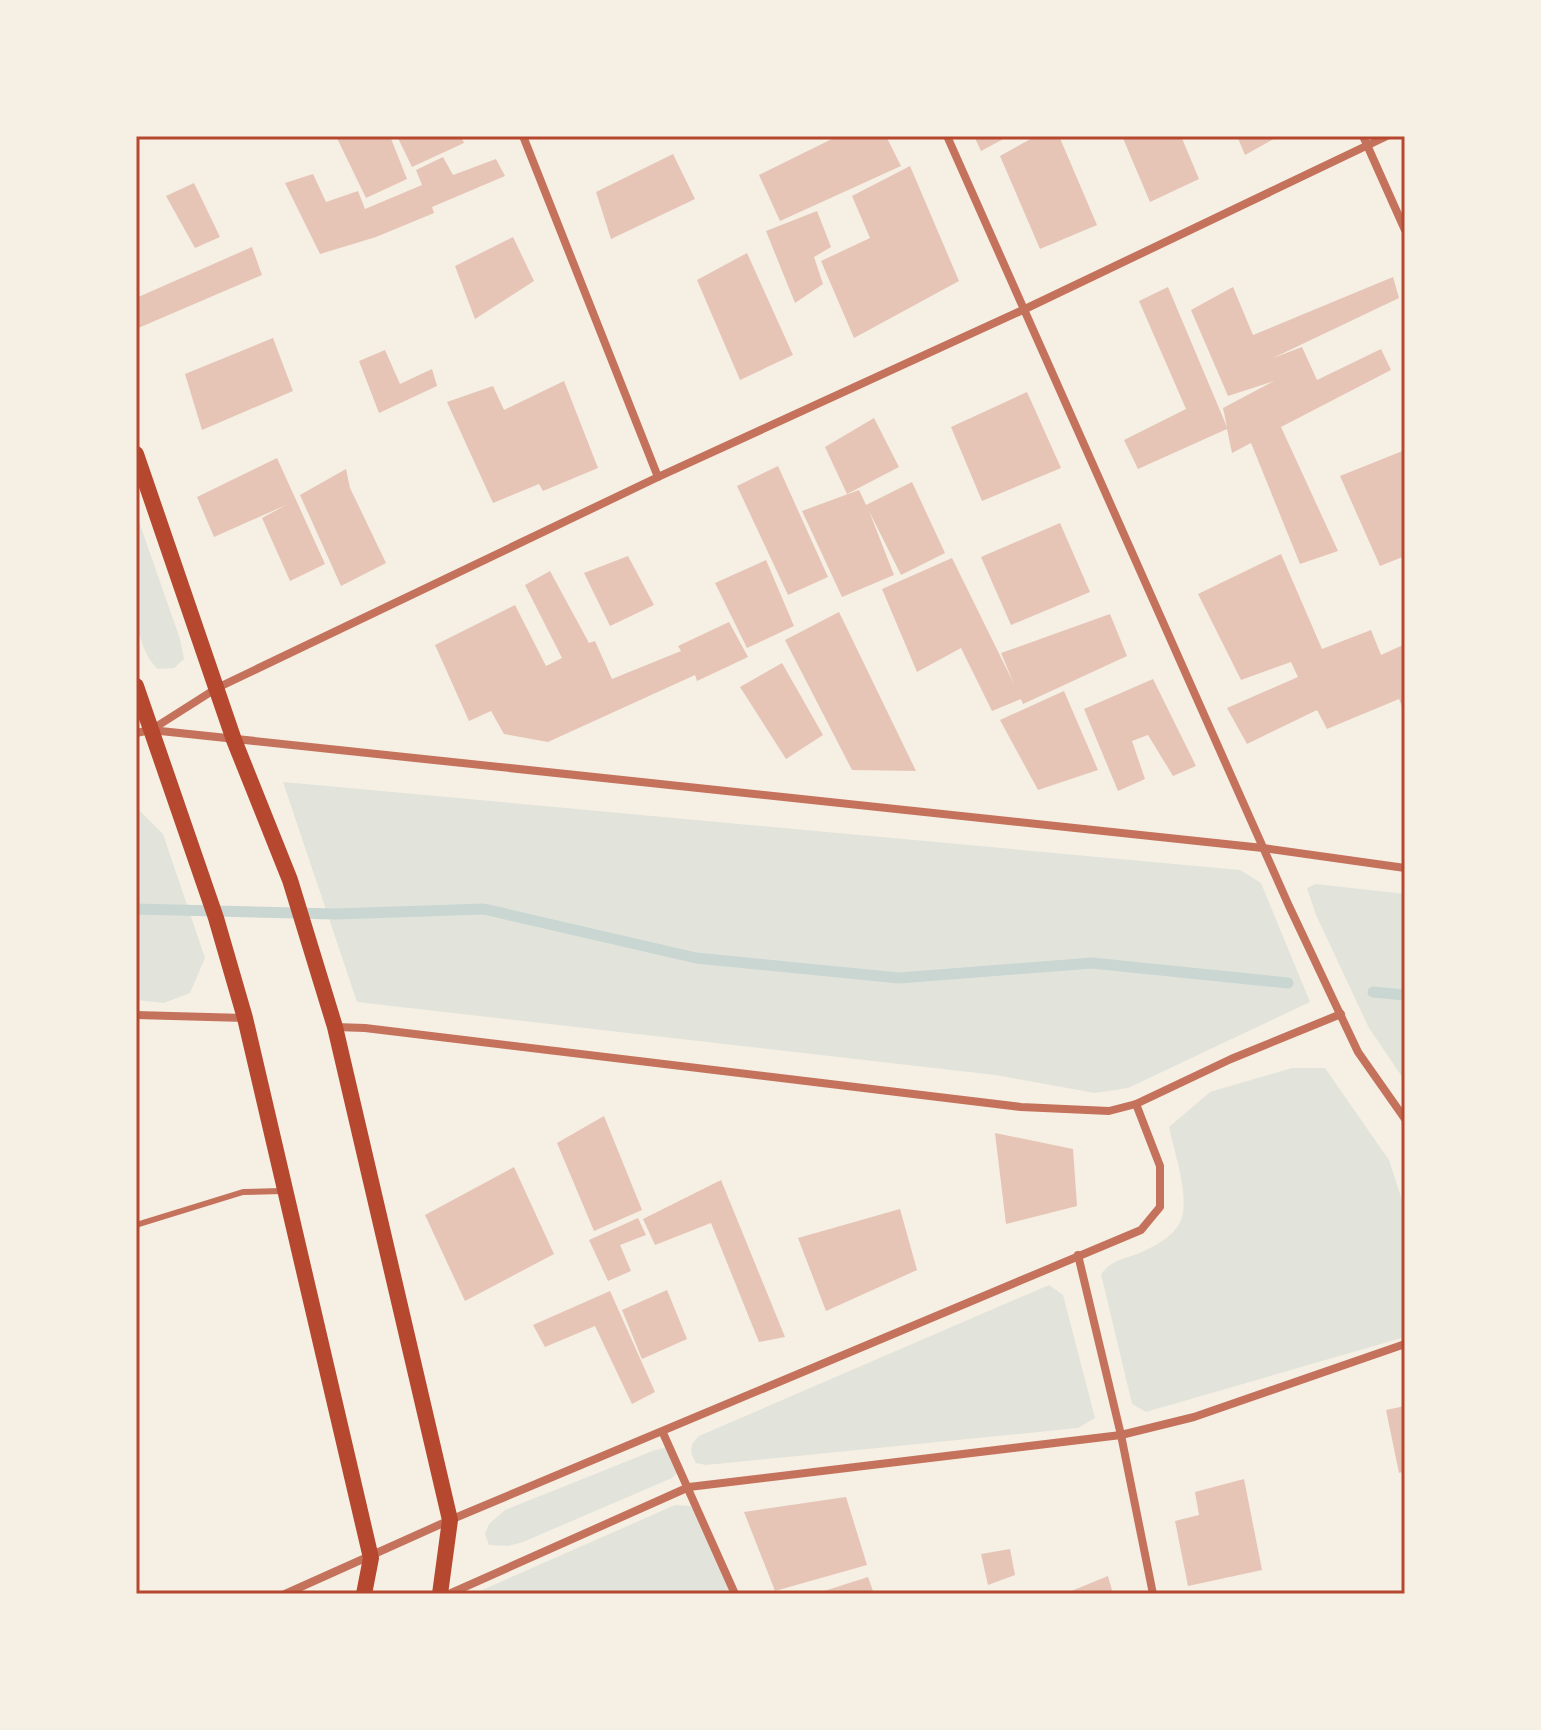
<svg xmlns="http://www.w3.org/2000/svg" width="1541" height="1730" font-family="Rubik,sans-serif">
	<rect width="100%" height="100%" fill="#f6efe4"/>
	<g fill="#e2e4dc">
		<path d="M136,513L180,639L184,659L174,668L158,669C125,639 136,556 136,513Z"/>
		<path d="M283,782L1240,870L1261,883L1310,1002L1128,1088L1095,1093L995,1075L357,1002Z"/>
		<path d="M136,807L163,834L205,958L190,993L164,1003L136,1000Z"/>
		<path d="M1316,884L1405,894V1081L1369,1028L1316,915L1307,888Z"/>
		<path d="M1292,1068H1325L1389,1160L1405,1209V1337L1146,1412L1132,1404L1101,1274C1115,1257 1125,1260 1144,1251C1157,1245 1175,1235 1181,1220C1190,1195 1174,1152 1169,1127L1210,1092Z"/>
		<path d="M1049,1285L1063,1295L1095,1418L1078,1428L706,1465L696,1463C689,1451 689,1446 699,1436Z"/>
		<path d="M669,1447C682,1457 684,1467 672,1478L523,1542L508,1546L489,1545L485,1534L489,1524L505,1510L655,1450Z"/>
		<path d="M675,1505L690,1506L703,1517L735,1594H473Z"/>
	</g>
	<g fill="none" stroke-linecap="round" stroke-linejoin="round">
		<g stroke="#c9d6d2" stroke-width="11">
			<path d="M136,909L335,914L484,909L696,958L899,978L1092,963L1288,983"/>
			<path d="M1373,992L1405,995"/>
		</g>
	</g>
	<g fill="#e6c5b7">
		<path d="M336,136H390L407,179L366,198Z"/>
		<path d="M397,136H461L464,143L412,167Z"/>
		<path d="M838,136H886L901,166L780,221L759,175Z"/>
		<path d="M974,136H1009L981,151Z"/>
		<path d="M1036,136H1059L1097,225L1040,249L1000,156Z"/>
		<path d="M1122,136H1181L1199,179L1150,202Z"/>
		<path d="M1237,136H1279L1245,155Z"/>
		<path d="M673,154L695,199L611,239L596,192Z"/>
		<path d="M443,157L453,175L496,159L505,176L432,207L434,213L376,237L320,254L285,183L313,174L326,202L358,191L365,209L422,185L416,170Z"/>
		<path d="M910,166L959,281L854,338L821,261L870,238L852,196Z"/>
		<path d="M194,183L220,237L195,248L166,196Z"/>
		<path d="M817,211L831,247L814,257L823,284L795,303L766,231Z"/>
		<path d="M513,237L534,281L475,319L455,266Z"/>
		<path d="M252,247L262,275L136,329V298Z"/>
		<path d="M747,253L793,355L740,380L697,280Z"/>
		<path d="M1393,277L1399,298L1273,358L1302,347L1317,380L1381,349L1391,370L1281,427L1338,551L1300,564L1251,443L1232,453L1227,429L1138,469L1124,440L1186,409L1139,301L1168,287L1227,427L1223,408L1274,381L1228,396L1191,310L1233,287L1253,335Z"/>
		<path d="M273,338L293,391L202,430L185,374Z"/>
		<path d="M385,350L400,384L432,369L437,386L379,413L359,361Z"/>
		<path d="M564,381L598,468L543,491L539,484L493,503L447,402L493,386L504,410Z"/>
		<path d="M1027,392L1061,468L982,501L951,427Z"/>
		<path d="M874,418L899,467L847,494L825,447Z"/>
		<path d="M1405,450V556L1380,566L1340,476Z"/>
		<path d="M277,458L325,564L290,581L262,518L286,505L214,537L197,497Z"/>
		<path d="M778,466L828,577L788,595L737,486Z"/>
		<path d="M346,469L350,488L386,563L341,586L300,495Z"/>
		<path d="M912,482L945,553L901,575L869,511L894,575L842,597L802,511L859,490L866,505Z"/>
		<path d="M1060,523L1090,592L1011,625L981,557Z"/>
		<path d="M1281,554L1322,649L1371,630L1381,655L1405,644V713L1399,699L1327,729L1317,710L1247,744L1227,708L1298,677L1291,662L1241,680L1198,594Z"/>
		<path d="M628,556L654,605L610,626L584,573Z"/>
		<path d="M952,558L1014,684L1001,653L1110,614L1127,656L1023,704L1021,699L992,711L961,648L917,672L882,589Z"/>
		<path d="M766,560L794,626L747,648L715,583Z"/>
		<path d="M550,571L589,643L595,641L612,679L681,651L678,646L729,622L748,657L697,681L695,675L548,742L504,734L491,711L469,721L435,645L515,605L546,666L562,658L525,585Z"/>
		<path d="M839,612L916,771L852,770L785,640Z"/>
		<path d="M782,663L823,735L786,759L740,687Z"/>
		<path d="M1153,679L1196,766L1173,776L1148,735L1132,741L1145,779L1118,791L1084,709Z"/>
		<path d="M1064,691L1098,770L1038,790L1000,720Z"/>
		<path d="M604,1116L642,1210L594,1231L557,1143Z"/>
		<path d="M995,1133L1073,1149L1077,1206L1006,1224Z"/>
		<path d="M514,1167L554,1254L465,1301L425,1215Z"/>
		<path d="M721,1180L785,1337L759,1342L711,1223L655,1245L643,1219Z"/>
		<path d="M900,1209L917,1270L826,1311L798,1238Z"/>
		<path d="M638,1218L646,1235L620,1245L631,1271L608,1281L589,1240Z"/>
		<path d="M667,1290L687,1339L642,1359L622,1310Z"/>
		<path d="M610,1291L655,1392L632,1404L595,1326L545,1347L533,1325Z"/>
		<path d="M1405,1406V1471L1399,1473L1386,1410Z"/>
		<path d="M1244,1479L1262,1570L1188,1586L1175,1521L1199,1515L1195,1492Z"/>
		<path d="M846,1497L867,1565L775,1591L744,1512Z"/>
		<path d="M1010,1549L1015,1575L988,1585L981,1554Z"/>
		<path d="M1108,1576L1113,1594H1064Z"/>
		<path d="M868,1577L874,1594H818V1593Z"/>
	</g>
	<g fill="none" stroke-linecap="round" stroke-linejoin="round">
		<path stroke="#c5725c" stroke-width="6" d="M136,1225L243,1192L282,1191"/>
		<g stroke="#c5725c" stroke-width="8">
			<path d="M523,136L658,477"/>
			<path d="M947,136L1289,906L1358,1052L1405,1119"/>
			<path d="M1363,136L1405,230"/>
			<path d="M151,730L217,688L658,477L1025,309L1387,136"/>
			<path d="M136,733L151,730L1263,848L1405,868"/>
			<path d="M136,1015L245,1018"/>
			<path d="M335,1027L365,1028L1021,1107L1109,1111L1136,1104L1231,1059L1341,1014"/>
			<path d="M1078,1255L1121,1435L1153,1594"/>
			<path d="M663,1433L735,1594"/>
			<path d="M285,1594L450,1520L1141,1230L1160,1207V1166L1136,1104"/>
			<path d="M449,1594L689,1487L1121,1435L1194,1417L1405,1344"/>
		</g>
		<g stroke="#b5482f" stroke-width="16">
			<path d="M136,454L234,740L290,880L335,1027L450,1520L440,1594"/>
			<path d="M136,686L216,918L245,1018L371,1558L364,1594"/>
		</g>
	</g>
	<rect width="1541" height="1730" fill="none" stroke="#f6efe4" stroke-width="276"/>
	<rect x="138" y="138" width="1265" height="1454" fill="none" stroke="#b5482f" stroke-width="3"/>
</svg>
